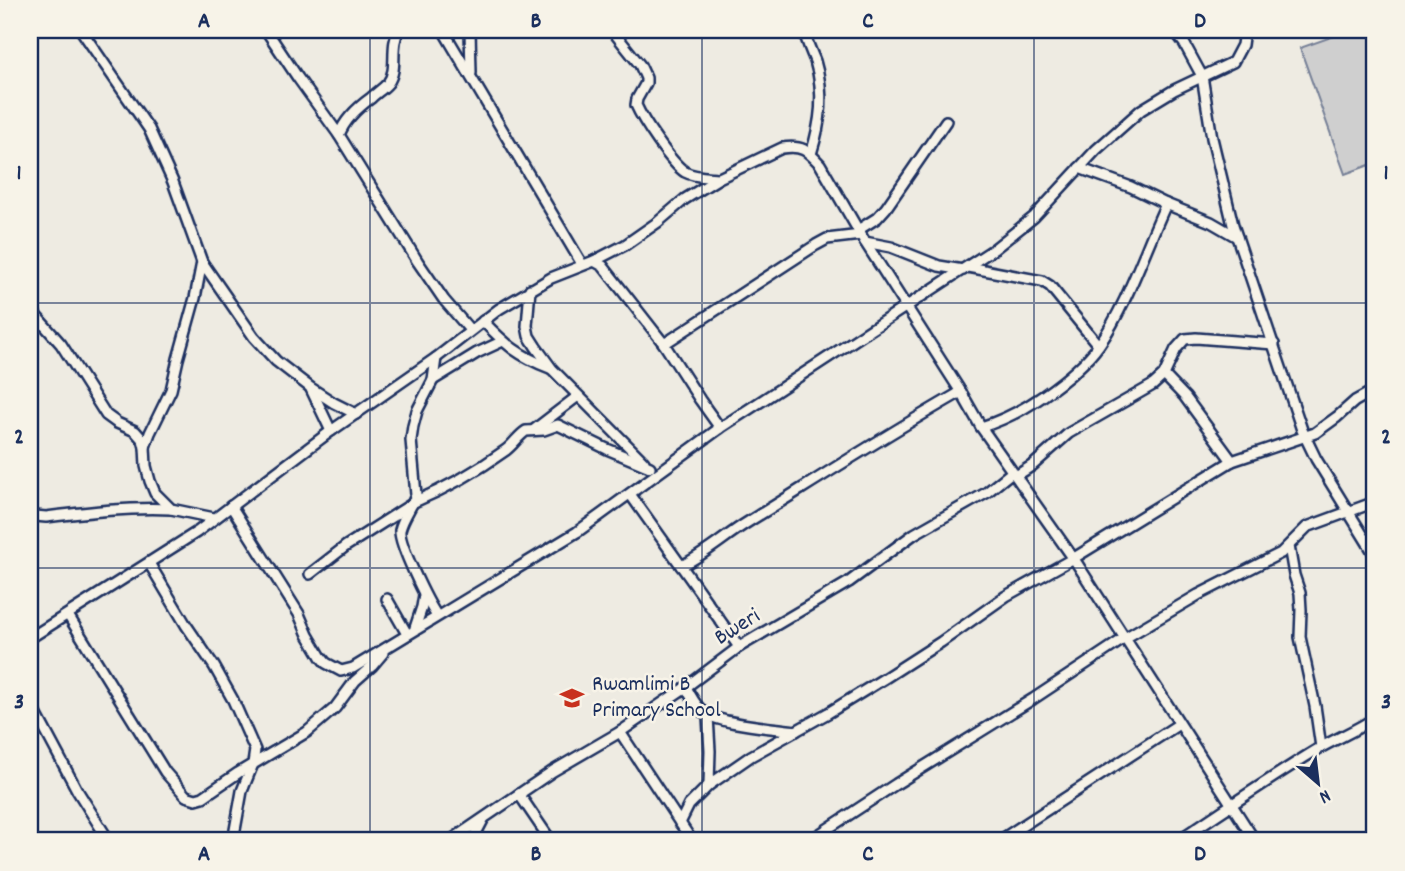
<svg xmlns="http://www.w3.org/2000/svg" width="1405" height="871" font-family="Dekko,sans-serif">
	<rect width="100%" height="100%" fill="#eeebe2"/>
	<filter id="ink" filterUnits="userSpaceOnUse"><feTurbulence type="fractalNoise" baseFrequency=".0143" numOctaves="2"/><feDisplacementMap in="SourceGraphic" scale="14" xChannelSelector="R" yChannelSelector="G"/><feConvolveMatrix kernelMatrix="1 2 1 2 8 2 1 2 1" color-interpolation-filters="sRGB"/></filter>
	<g filter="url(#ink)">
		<path fill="#cfcfcf" stroke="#757f96" stroke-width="2" d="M1351,30H1375V163L1345,174L1300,48Z"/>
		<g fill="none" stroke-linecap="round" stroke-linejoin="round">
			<g stroke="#1b2f5e" stroke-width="14">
				<g id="minor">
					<path d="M81,30L149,129L173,182L202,262L254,337L276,361L311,388L334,403L356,414"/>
					<path d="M266,30L298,78L339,135L418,262L444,300L470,330"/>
					<path d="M443,30L582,264"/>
					<path d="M470,30L471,73"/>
					<path d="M612,30L640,65L646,78V83L637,99L636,105C643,121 671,163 685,172C694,177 707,177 717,178"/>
					<path d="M804,30C806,41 811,51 815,61C825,94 821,122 811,154"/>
					<path d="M1174,30L1184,43L1202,76L1212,138L1233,225L1302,430L1316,459L1375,555"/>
					<path d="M339,135C345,119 357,108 371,98C376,93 383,89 388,83C399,68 389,47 399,30"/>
					<path d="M1079,168L1131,187L1166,204L1211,222L1237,237"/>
					<path d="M858,230L877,218L886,208L946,121"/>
					<path d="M865,242L891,247L939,266L963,270"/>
					<path d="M594,261L603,266L664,344L700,400L720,428"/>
					<path d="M968,267L1042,281L1050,286L1098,345"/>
					<path d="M530,289L527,326L529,336L536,347L552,369L644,462"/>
					<path d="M30,309L61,344L106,415L117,423L135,431L143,440L145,447L146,466L150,481L155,493L171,509L214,518"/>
					<path d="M483,321C506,345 519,356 550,368"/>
					<path d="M664,344L816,245L827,239L861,235"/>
					<path d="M436,358L433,380L417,411L413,426L411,440L416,495C412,507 403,517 400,530C398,543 428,603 437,616"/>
					<path d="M1164,375L1185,397L1232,461"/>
					<path d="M433,380L477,353L503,341"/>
					<path d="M311,389L331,431"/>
					<path d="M981,427C1005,420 1023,410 1043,396C1063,382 1084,366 1099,345C1127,305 1145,249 1166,204"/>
					<path d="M535,429L578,396"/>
					<path d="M145,447L150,433L171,390L178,359L195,298L202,262"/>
					<path d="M1016,476L1033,465L1069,433L1153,385L1164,375L1176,349L1185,339L1196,338L1274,344"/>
					<path d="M630,494L739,647"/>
					<path d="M414,502C447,488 477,471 506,450C514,444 518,436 526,431L544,430L558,425L607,449L650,467"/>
					<path d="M231,506L299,614L308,635L321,657L326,663L341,671L353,668L577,532L720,428L994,249L1034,217L1096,150L1141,110L1174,90L1233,62L1242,45L1244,30"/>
					<path d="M30,513L35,516L46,517C88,512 129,507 171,509"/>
					<path d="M1289,546L1294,575L1300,593L1301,610L1300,637L1315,706L1321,747"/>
					<path d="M149,563L186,625L214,666L233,700L255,750L253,764L242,791L233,841"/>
					<path d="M681,566C706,554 725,536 748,522C819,478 889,433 961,392"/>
					<path d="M310,574L346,546L412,504"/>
					<path d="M387,599L407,634"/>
					<path d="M68,615L165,772L186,796L196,799L203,797L238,773L307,732L335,708L355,681L372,666L383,653"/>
					<path d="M415,628L422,607L424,595"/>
					<path d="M30,638L197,532L331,431L436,358L499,309L551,278L594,261L625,245L658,222L685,199L719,178L782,148C802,145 807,150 820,164L865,242L961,392L981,427L1076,562L1255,841"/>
					<path d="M686,687C690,695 695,704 701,710C713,724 776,728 796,731"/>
					<path d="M30,702L77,790L109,841"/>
					<path d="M708,716L710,751L709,785"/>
					<path d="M620,732L692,841"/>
					<path d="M519,794L551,841"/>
					<path d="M680,823L689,805L709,785L751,756L828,713L885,678L941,642L1006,596L1074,558L1232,461L1315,433L1337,417L1355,401L1375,390"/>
					<path d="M450,841L553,771L620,732L686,687L739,647L849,582L914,534L986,493L1012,472"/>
					<path d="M472,841L483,820"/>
					<path d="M809,841L896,784L1033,699L1125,638L1198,595L1281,553L1307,527L1375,502"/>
					<path d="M999,841L1179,724"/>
					<path d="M1177,841C1224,810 1270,778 1318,749C1337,738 1357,730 1375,718"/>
				</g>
			</g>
			<use href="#minor" stroke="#f7f3e8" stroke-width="9"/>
		</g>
	</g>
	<path fill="none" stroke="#1b2f5e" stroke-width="2" stroke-opacity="0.55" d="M370,30V841M702,30V841M1034,30V841M30,303H1375M30,568H1375"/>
	<defs>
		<g id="school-bare" transform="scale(1.89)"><path d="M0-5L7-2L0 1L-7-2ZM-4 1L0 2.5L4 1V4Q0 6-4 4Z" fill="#c8321e" stroke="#f7f3e8" stroke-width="2.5" paint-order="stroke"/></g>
	</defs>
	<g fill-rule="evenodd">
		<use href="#school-bare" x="572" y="698"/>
	</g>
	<g text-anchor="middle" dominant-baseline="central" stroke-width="5" stroke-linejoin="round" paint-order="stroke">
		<g font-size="23" fill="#1b2f5e" stroke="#f7f3e8">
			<text transform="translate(738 628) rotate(-32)">Bweri</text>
		</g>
		<g font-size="23" fill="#1b2f5e" stroke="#f7f3e8" text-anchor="start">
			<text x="592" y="685">Rwamlimi B<tspan x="592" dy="26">Primary School</tspan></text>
		</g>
	</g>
	<rect width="1405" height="871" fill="none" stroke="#f7f3e8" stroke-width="77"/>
	<g transform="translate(1318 783) rotate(152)" stroke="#f7f3e8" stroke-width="5" paint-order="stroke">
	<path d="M0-5L12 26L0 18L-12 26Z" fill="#1b2f5e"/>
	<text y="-10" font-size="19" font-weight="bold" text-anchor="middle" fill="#1b2f5e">N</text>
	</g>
	<rect x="38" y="38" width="1328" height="794" fill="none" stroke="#1b2f5e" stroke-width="2.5"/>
	<g font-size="23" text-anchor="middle" font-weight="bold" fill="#1b2f5e">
		<text x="204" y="27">A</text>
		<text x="536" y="27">B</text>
		<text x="868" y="27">C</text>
		<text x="1200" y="27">D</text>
		<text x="19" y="179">1</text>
		<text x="1386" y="179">1</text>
		<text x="19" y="443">2</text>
		<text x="1386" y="443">2</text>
		<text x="19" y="708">3</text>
		<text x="1386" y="708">3</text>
		<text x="204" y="860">A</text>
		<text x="536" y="860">B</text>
		<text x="868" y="860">C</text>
		<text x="1200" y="860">D</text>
	</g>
</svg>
